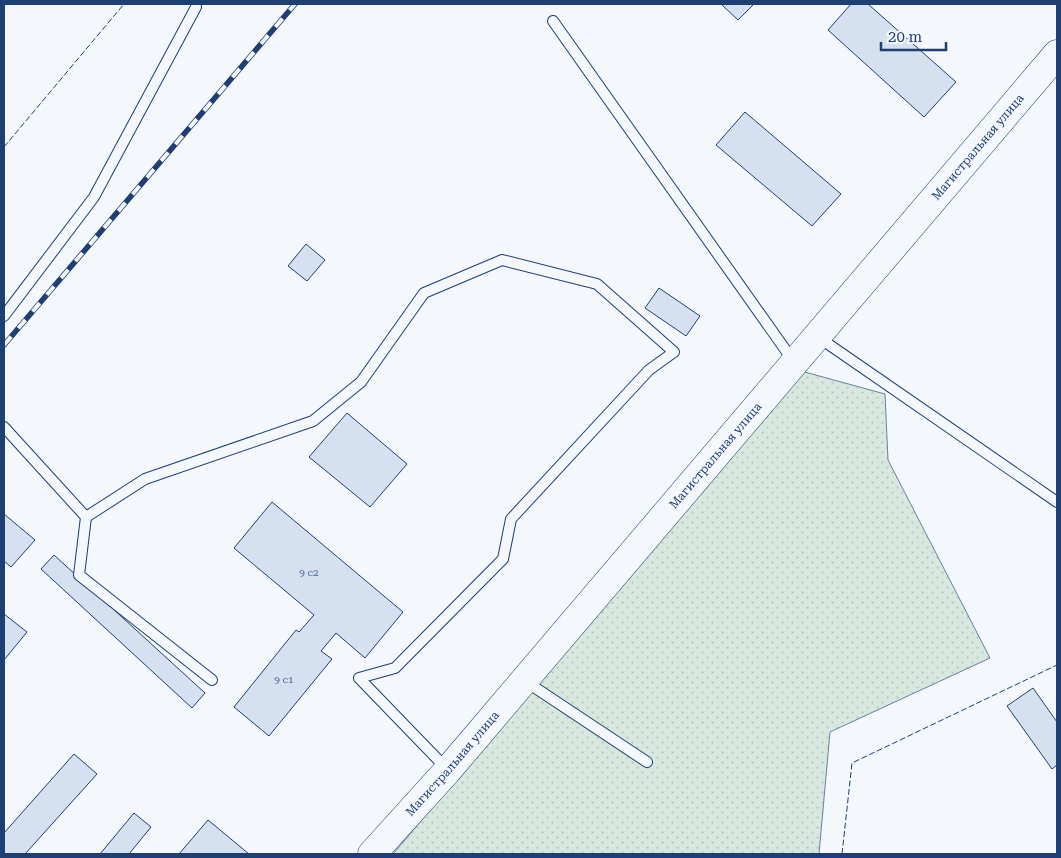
<svg xmlns="http://www.w3.org/2000/svg" width="1061" height="858" font-family="'Roboto Serif',serif">
	<defs>
		<pattern id="green-dots" width="8" height="8" patternUnits="userSpaceOnUse" patternTransform="scale(1.25)"><rect width="8" height="8" fill="#d7e8df"/><path d="M2 2h.1M6 6h.1" fill="none" stroke="#b8c8c3" stroke-width="1.8" stroke-linecap="round"/></pattern>
	</defs>
	<rect width="100%" height="100%" fill="#f4f7fb"/>
	<path fill="url(#green-dots)" stroke="#687fa3" d="M801,371L885,394L888,460L990,658L830,732L819,854H393Z"/>
	<g fill="#d5e0f0" stroke="#1d3f73">
		<path d="M721,4H752L753,5L738,20Z"/>
		<path d="M851,4H868L956,82L924,117L828,30Z"/>
		<path d="M745,112L841,194L812,226L716,145Z"/>
		<path d="M306,244L325,260L307,281L288,266Z"/>
		<path d="M659,288L700,316L686,336L645,308Z"/>
		<path d="M347,413L407,464L370,507L309,457Z"/>
		<path d="M272,502L403,612L365,658L336,633L321,651L332,659L269,736L234,707L296,630L299,632L314,615L234,548Z"/>
		<path d="M4,514L35,540L11,567L4,561Z"/>
		<path d="M54,555L205,693L192,708L41,569Z"/>
		<path d="M4,614L27,632L4,660Z"/>
		<path d="M1033,688L1057,722V765L1052,769L1007,706Z"/>
		<path d="M74,754L97,774L25,854H4V833Z"/>
		<path d="M134,813L151,827L129,854H100Z"/>
		<path d="M208,820L249,854H179Z"/>
	</g>
	<g fill="none" stroke-linecap="round" stroke-linejoin="round">
		<g stroke="#1d3f73" stroke-width="12">
			<g id="lane">
				<path d="M553,21L794,362"/>
				<path d="M4,316L94,197L196,7"/>
				<path d="M818,337L1057,502"/>
				<path d="M4,427L86,517L79,575L212,680"/>
				<path d="M86,517L145,479L313,421L361,382L424,293L502,260L597,284L674,352L649,370L511,519L503,559L395,668L359,678L447,769"/>
				<path d="M525,681L647,762"/>
			</g>
		</g>
		<g stroke="#1d3f73" stroke-width="29">
			<g id="primary">
				<path id="s1" d="M372,854L448,770L1057,54"/>
			</g>
		</g>
		<use href="#lane" stroke="#f4f7fb" stroke-width="10"/>
		<use href="#primary" stroke="#f4f7fb" stroke-width="28"/>
		<g stroke="#1d3f73" stroke-width="5.5">
			<path id="rail" d="M4,345L295,4"/>
		</g>
		<use href="#rail" stroke="#f4f7fb" stroke-width="4" stroke-dasharray="11" stroke-linecap="butt"/>
		<g stroke="#1d3f73" stroke-width="1" stroke-dasharray="6 2.5" stroke-linecap="butt">
			<path d="M4,147L124,4"/>
			<path d="M842,854L852,763L1057,665"/>
		</g>
	</g>
	<g text-anchor="middle" dominant-baseline="central" stroke-width="4" stroke-linejoin="round" paint-order="stroke">
		<g font-size="10" fill="#4b6792">
			<text x="309" y="572">9 с2</text>
			<text x="284" y="679">9 с1</text>
		</g>
		<g font-size="12" fill="#1d3f73" stroke="#f4f7fb">
			<text stroke="none"><textPath href="#s1" startOffset="931">Магистральная улица</textPath></text>
			<text stroke="none"><textPath href="#s1" startOffset="526">Магистральная улица</textPath></text>
			<text stroke="none"><textPath href="#s1" startOffset="121">Магистральная улица</textPath></text>
		</g>
	</g>
	<rect width="1061" height="858" fill="none" stroke="#1d3f73" stroke-width="10"/>
	<path d="M881 42v8h65v-8" fill="none" stroke="#1d3f73" stroke-width="2.5"/>
	<text x="888" y="42" font-size="15" fill="#1d3f73" stroke="#f4f7fb" stroke-width="4" paint-order="stroke">20 m</text>
</svg>
